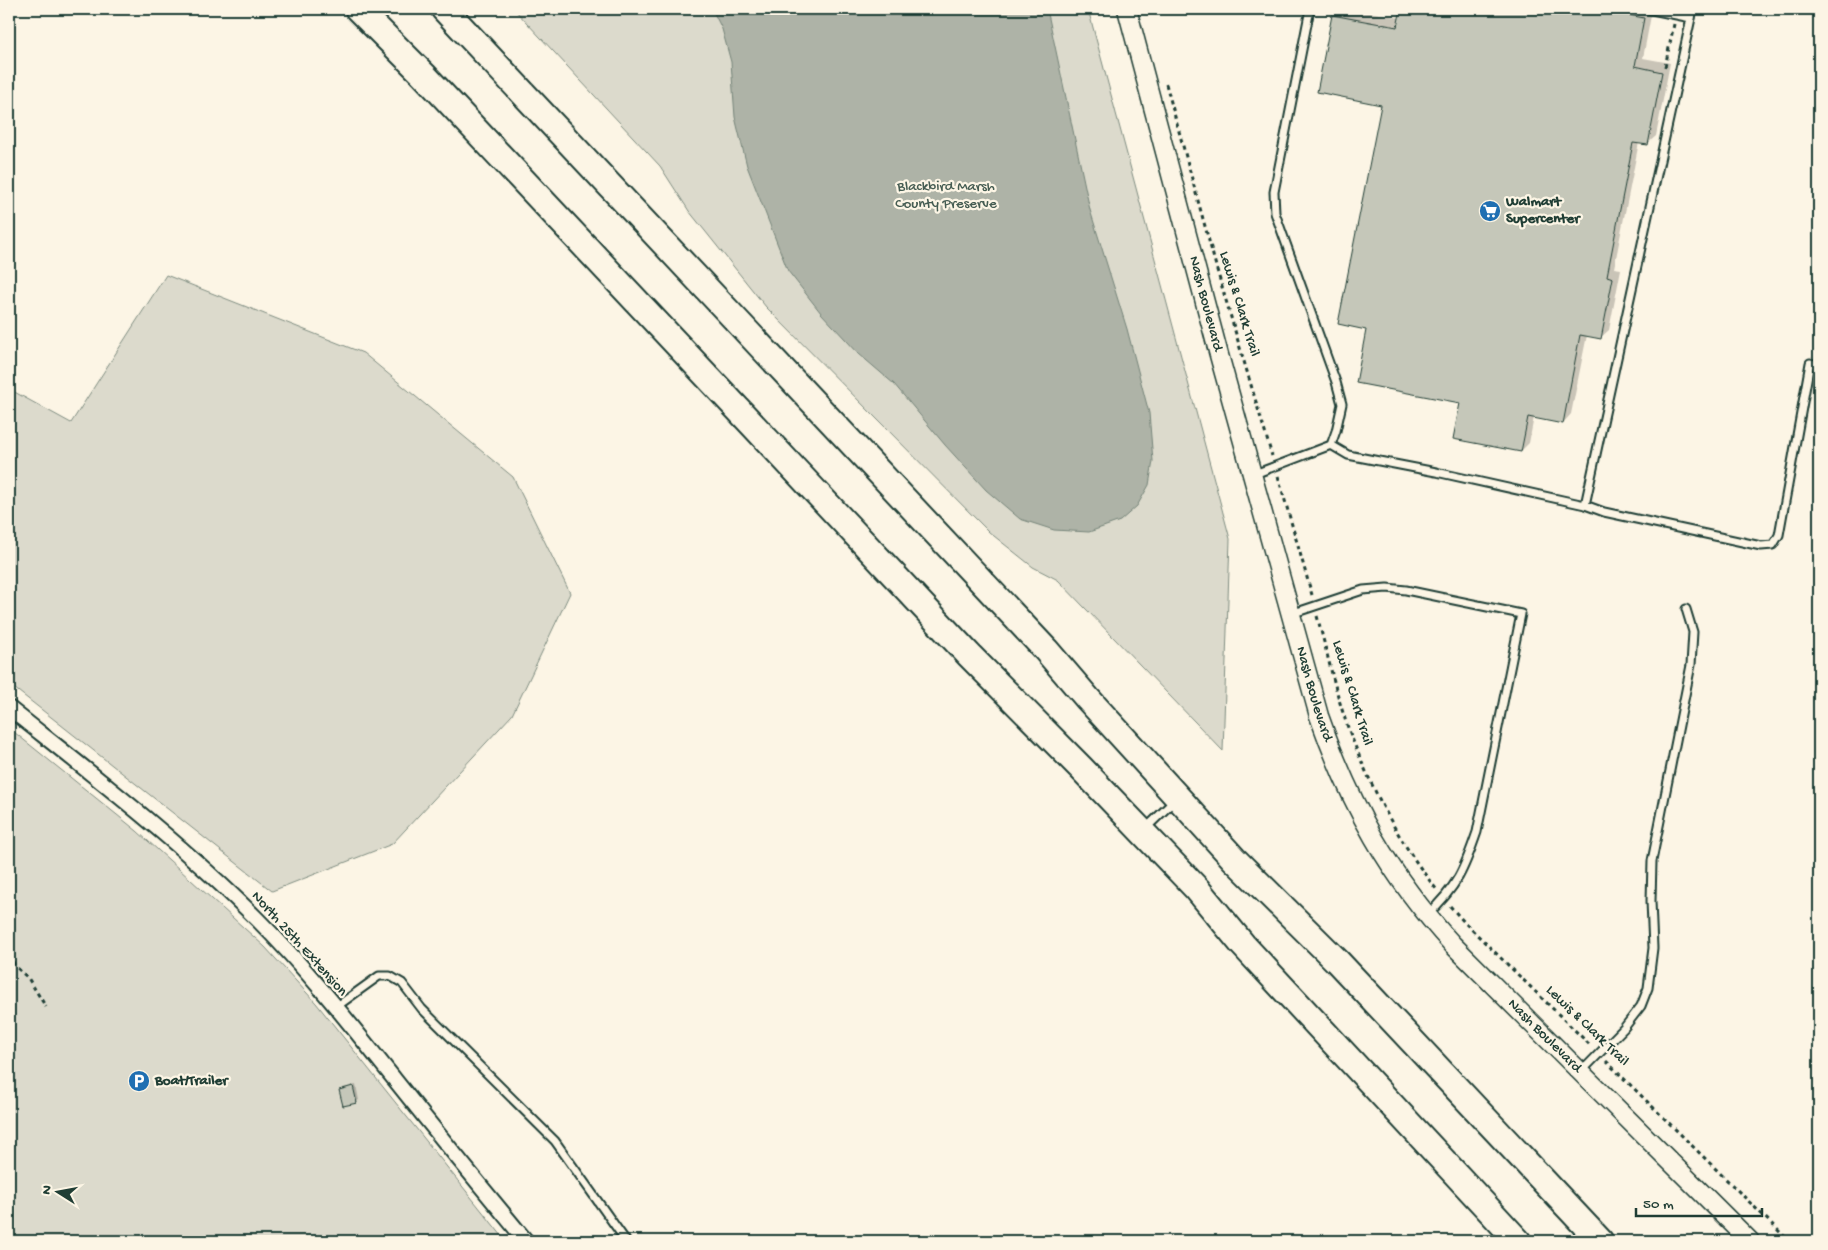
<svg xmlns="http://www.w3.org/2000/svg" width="1828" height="1250" font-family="'Gochi Hand',sans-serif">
	<rect width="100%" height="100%" fill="#fcf5e5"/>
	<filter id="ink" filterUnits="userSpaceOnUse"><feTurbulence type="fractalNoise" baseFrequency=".02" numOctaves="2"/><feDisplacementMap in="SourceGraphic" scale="10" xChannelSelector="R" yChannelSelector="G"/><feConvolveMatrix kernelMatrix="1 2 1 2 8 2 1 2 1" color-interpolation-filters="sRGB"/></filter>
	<g filter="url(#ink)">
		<g fill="#dcdacc" stroke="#7e8c80">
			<path d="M514,9H1088L1230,539L1223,751L1058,580L1033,567L989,532L766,307L689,211L660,166Z"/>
			<path d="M166,275L363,353L513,477L570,593L512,715L392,844L272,891L9,684V389L71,423Z"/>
			<path d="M9,728L137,831L265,947L316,1003L506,1241H9Z"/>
		</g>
		<path fill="#aeb3a7" stroke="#758479" d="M712,9H1047L1090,210L1127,329L1149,413L1153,461L1149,485L1137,506L1120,521L1089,532L1054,530L1020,519L986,490L945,445L894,384L859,354L821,313L788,271L747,166L735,117L731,62L722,29Z"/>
		<g fill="#0003">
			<path d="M1340,9H1352L1401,18L1402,9L1652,10L1643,58L1670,63L1656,136L1647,144L1639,142L1614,268L1621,269L1609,330L1600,338L1587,335L1571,414L1563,423L1534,417L1529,443L1521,451L1368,329L1382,104L1318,92L1334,15Z"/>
			<path d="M356,1085L359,1100L356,1102L341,1090L343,1088Z"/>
		</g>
		<g fill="#c5c7b9" stroke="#1f3d34">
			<path d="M1401,9H1597L1644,18L1635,66L1662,72L1648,145L1633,143L1607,276L1613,278L1601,339L1580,335L1563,424L1528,417L1521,452L1453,439L1460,403L1356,383L1366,330L1338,324L1381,105L1317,92L1332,15L1397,27Z"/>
			<path d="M353,1086L357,1103L343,1106L339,1090Z"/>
		</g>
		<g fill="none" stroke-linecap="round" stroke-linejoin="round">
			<g stroke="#1f3d34" stroke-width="11">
				<g id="service">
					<path d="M1310,9L1274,192L1275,213L1336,382L1342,404L1336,431L1331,445"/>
					<path d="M1647,9L1691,18"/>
					<path d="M1252,475L1331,445L1348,455L1436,472L1585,505L1693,9"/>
					<path d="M1585,505L1604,512L1761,546L1773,545L1779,535L1810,363L1819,365"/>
					<path d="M1291,614L1363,590L1387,588L1406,590L1521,614L1477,832C1464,870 1457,887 1427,915"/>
					<path d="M1146,828L1174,801"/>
					<path d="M336,1007L379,976H390L402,983L422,1009L555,1141L626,1241"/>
					<path d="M1581,1072L1624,1028L1641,1006L1648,988L1653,948L1651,901L1652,861L1691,665L1693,632L1686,609"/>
				</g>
			</g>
			<g stroke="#1f3d34" stroke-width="18">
				<path id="minor" d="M9,708C94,776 180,842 257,919C307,969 351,1025 395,1080C438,1134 482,1188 526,1241"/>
			</g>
			<g stroke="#1f3d34" stroke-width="21">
				<g id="tertiary">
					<path id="s1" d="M1127,9L1219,355L1319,716C1351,806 1388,874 1453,945L1750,1241"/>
				</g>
			</g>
			<g stroke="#1f3d34" stroke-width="29">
				<g id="motorway">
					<path d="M358,9L424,75L969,655L1081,768L1197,889L1243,945L1518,1241"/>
					<path d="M444,9L1046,650L1088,699L1234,859L1337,961L1600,1241"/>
				</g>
			</g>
			<g stroke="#1f3d34" stroke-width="3" stroke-dasharray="4 4" stroke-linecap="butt">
				<path d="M1665,67L1674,24"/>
				<path d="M1166,84L1217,270L1272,456"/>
				<path d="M1278,476L1312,595"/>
				<path d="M1317,616C1328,655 1336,696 1350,733C1371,788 1400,844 1437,890"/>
				<path d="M1450,906L1465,923L1591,1046"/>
				<path d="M9,938L14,965L28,978L46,1007"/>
				<path d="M1606,1061L1789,1241"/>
			</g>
			<use href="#service" stroke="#fcf5e5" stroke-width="7"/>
			<use href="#minor" stroke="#fcf5e5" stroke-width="14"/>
			<use href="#tertiary" stroke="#fcf5e5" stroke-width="18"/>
			<use href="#motorway" stroke="#fcf5e5" stroke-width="25"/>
		</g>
	</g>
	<defs>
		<g id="supermarket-disc" transform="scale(1.125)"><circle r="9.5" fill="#1f6fb2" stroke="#fcf5e5"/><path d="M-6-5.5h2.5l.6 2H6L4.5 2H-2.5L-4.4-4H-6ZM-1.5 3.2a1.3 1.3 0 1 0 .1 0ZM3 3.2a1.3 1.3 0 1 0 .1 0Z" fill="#fff"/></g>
		<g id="parking-disc" transform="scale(1.125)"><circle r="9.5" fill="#1f6fb2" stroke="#fcf5e5"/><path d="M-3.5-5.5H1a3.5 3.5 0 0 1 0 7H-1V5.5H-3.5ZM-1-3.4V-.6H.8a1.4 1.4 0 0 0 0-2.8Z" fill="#fff"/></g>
	</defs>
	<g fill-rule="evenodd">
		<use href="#supermarket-disc" x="1490" y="211"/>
		<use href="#parking-disc" x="139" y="1081"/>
	</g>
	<g text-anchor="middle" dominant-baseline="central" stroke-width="4.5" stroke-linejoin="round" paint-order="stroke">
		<g font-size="15" fill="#455c52" stroke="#fcf5e5">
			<text x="946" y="187">Blackbird Marsh<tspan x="946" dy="17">County Preserve</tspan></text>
		</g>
		<g font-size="15" font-weight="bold" fill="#1f3d34" stroke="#fcf5e5" text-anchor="start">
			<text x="1506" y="202">Walmart<tspan x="1506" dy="17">Supercenter</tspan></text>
			<text x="155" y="1081">Boat/Trailer</text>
		</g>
		<g font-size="15" fill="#1f3d34" stroke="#fcf5e5">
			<text stroke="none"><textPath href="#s1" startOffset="305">Nash Boulevard</textPath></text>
			<text transform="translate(1239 304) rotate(73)">Lewis &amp; Clark Trail</text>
			<text stroke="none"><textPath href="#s1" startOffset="710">Nash Boulevard</textPath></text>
			<text transform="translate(1352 693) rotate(73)">Lewis &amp; Clark Trail</text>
			<text transform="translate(299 944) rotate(48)">North 25th Extension</text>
			<text transform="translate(1587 1026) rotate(44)">Lewis &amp; Clark Trail</text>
			<text stroke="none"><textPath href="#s1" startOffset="1129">Nash Boulevard</textPath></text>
		</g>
	</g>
	<rect width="1828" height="1250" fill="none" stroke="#fcf5e5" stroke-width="30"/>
	<rect x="15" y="15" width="1798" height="1220" fill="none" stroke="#1f3d34" stroke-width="2" filter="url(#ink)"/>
	<g transform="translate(58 1192) rotate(281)" stroke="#fcf5e5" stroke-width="4" paint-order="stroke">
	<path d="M0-4L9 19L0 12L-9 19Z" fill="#1f3d34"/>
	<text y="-8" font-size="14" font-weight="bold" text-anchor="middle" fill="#1f3d34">N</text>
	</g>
	<path d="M1636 1208v8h126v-8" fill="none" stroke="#1f3d34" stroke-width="2.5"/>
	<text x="1643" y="1208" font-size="15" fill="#1f3d34" stroke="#fcf5e5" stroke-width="4" paint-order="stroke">50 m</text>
</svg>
